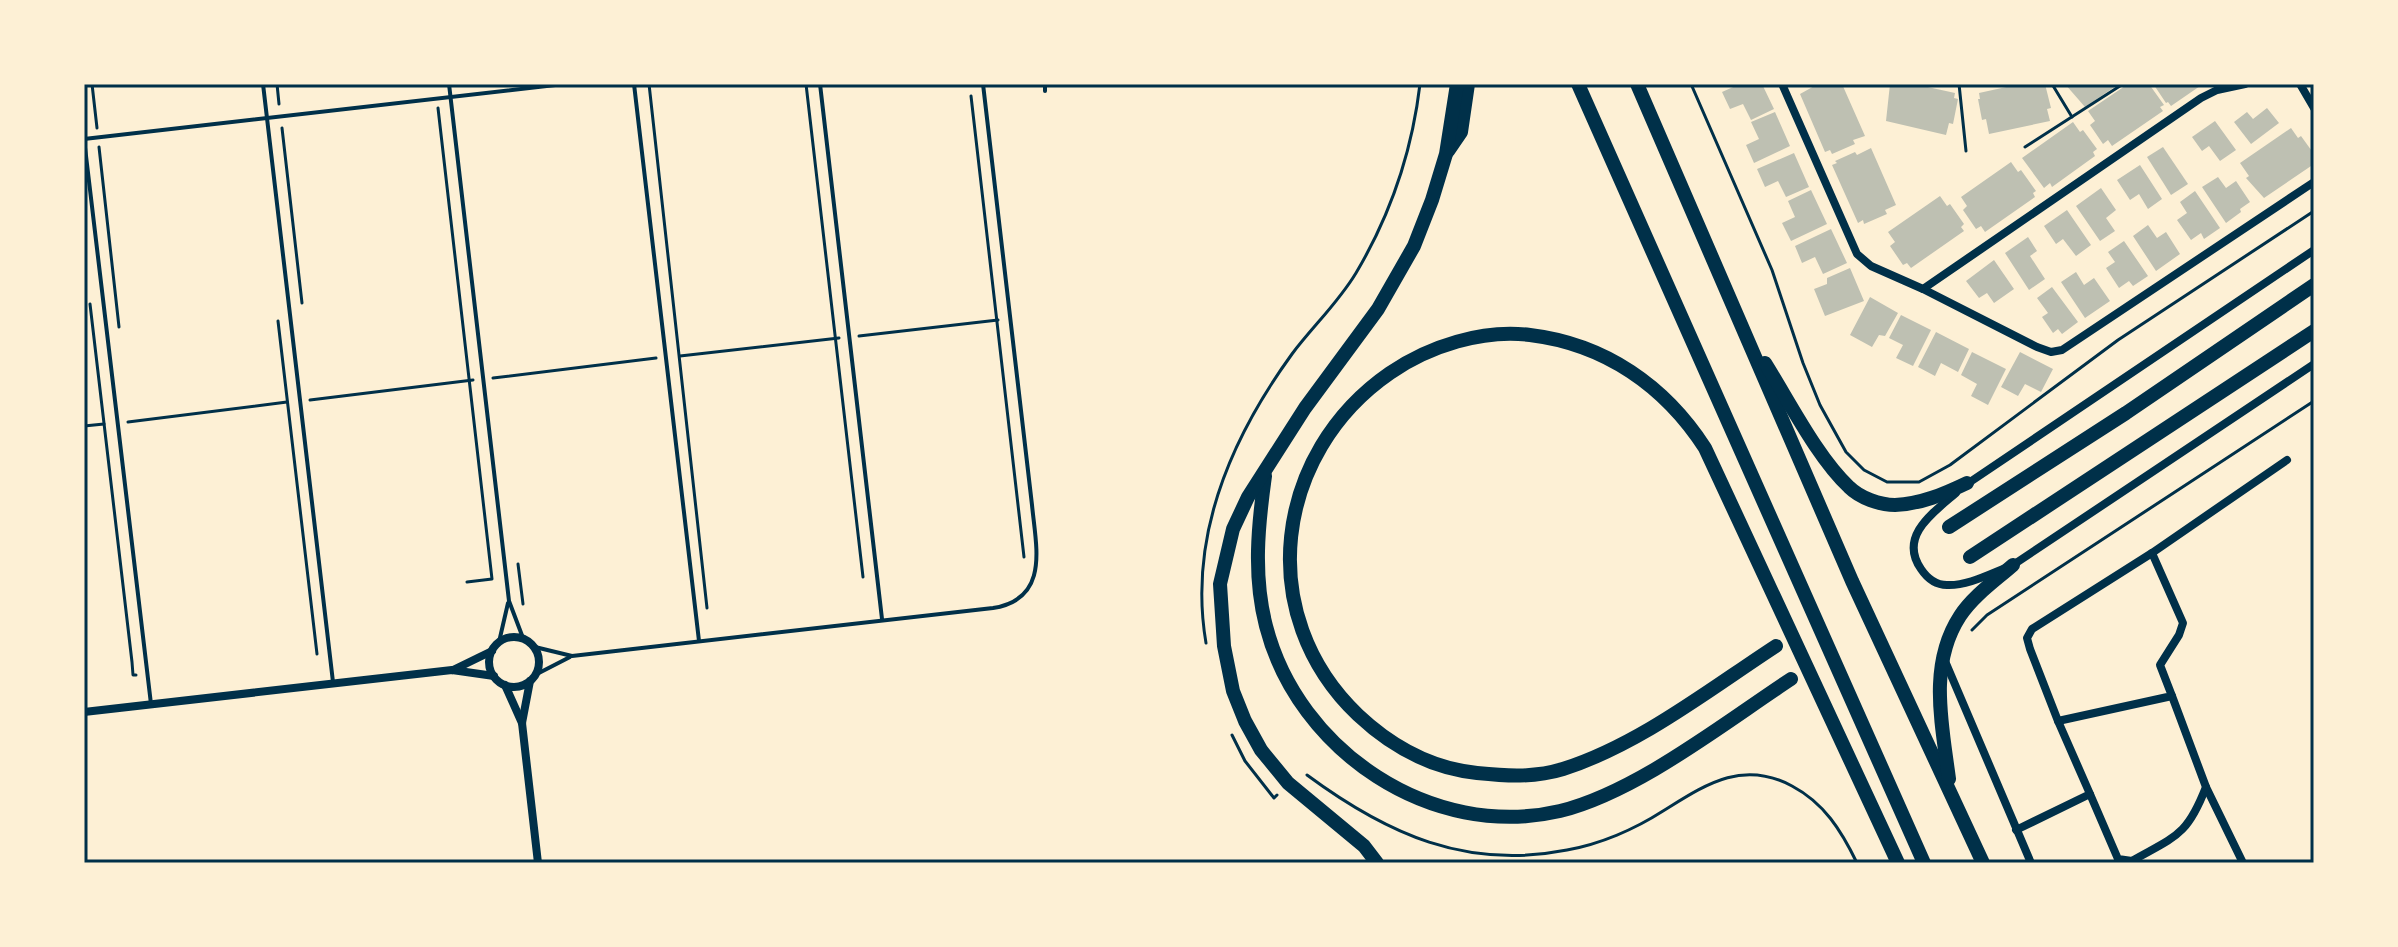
<svg xmlns="http://www.w3.org/2000/svg" width="2398" height="947" font-family="'Noto Sans',sans-serif">
	<rect width="100%" height="100%" fill="#fdf0d5"/>
	<g fill="#bec0b2">
		<path d="M1740,84H1762L1774,109L1751,120L1743,104L1730,109L1722,92Z"/>
		<path d="M1818,84H1842L1865,136L1853,140L1855,144L1832,154L1830,150L1825,152L1800,94Z"/>
		<path d="M1890,84H1914L1955,93L1954,98L1958,99L1953,124L1949,123L1946,135L1886,121Z"/>
		<path d="M2020,84H2045L2051,108L2047,109L2050,121L1989,134L1986,119L1982,120L1978,99H1980L1979,93Z"/>
		<path d="M2065,84H2119L2085,107Z"/>
		<path d="M2128,84H2144L2146,86L2149,84L2164,105L2160,107L2163,111L2112,146L2108,140L2103,144L2090,125L2095,121L2088,111Z"/>
		<path d="M2156,84H2203L2171,106L2168,102L2166,103L2154,85Z"/>
		<path d="M2267,108L2279,123L2251,144L2234,122L2247,112L2253,119Z"/>
		<path d="M1775,112L1790,146L1754,163L1746,145L1759,139L1751,122Z"/>
		<path d="M2215,121L2236,150L2220,161L2209,146L2202,151L2192,137Z"/>
		<path d="M2073,122L2080,132L2083,130L2097,149L2093,152L2095,156L2052,187L2050,183L2044,188L2022,158Z"/>
		<path d="M2291,128L2298,138L2301,136L2314,154V164L2264,198L2246,178L2249,176L2240,163Z"/>
		<path d="M2163,147L2188,184L2171,195L2147,157Z"/>
		<path d="M1871,148L1896,205L1885,210L1887,214L1864,224L1863,220L1858,223L1832,165L1837,163L1835,161L1855,152L1857,155Z"/>
		<path d="M1794,153L1809,187L1786,197L1778,181L1765,187L1757,169Z"/>
		<path d="M2011,162L2018,172L2021,170L2036,191L2033,193L2035,197L1985,232L1981,226L1976,229L1963,210L1967,206L1961,197Z"/>
		<path d="M2140,165L2162,199L2148,209L2139,194L2130,200L2117,180Z"/>
		<path d="M2218,177L2226,188L2236,181L2250,202L2240,209L2241,212L2226,223L2202,187Z"/>
		<path d="M2101,188L2116,210L2106,218L2115,231L2100,241L2076,206Z"/>
		<path d="M1811,190L1827,224L1791,241L1782,223L1795,217L1788,201Z"/>
		<path d="M2195,191L2220,228L2204,239L2201,233L2191,240L2177,220L2187,213L2180,202Z"/>
		<path d="M1940,196L1947,206L1950,204L1964,224L1961,227L1964,231L1911,268L1907,263L1903,265L1890,246L1895,242L1888,232Z"/>
		<path d="M2067,210L2091,245L2076,256L2063,239L2056,244L2044,226Z"/>
		<path d="M2148,225L2157,238L2166,232L2180,254L2156,271L2133,236Z"/>
		<path d="M1831,229L1847,263L1823,274L1815,257L1802,263L1795,246Z"/>
		<path d="M2028,237L2037,251L2030,256L2045,279L2029,290L2005,253Z"/>
		<path d="M2124,241L2148,276L2133,286L2129,281L2119,288L2106,268L2115,262L2108,252Z"/>
		<path d="M1994,260L2014,289L1994,303L1987,293L1979,298L1966,281Z"/>
		<path d="M1850,268L1864,301L1825,316L1814,289L1827,284V278Z"/>
		<path d="M2076,272L2084,285L2094,278L2110,301L2085,318L2061,282Z"/>
		<path d="M2052,287L2078,322L2062,334L2058,329L2053,333L2042,317L2048,313L2037,298Z"/>
		<path d="M1870,297L1898,313L1885,336L1879,335L1872,347L1850,335Z"/>
		<path d="M1901,315L1931,330L1913,366L1896,358L1903,345L1889,338Z"/>
		<path d="M1936,332L1969,349L1958,372L1941,363L1935,376L1918,367Z"/>
		<path d="M1972,352L2006,369L1988,405L1971,396L1977,384L1961,375Z"/>
		<path d="M2020,352L2053,369L2041,392L2025,384L2018,396L2001,387Z"/>
	</g>
	<g fill="none" stroke-linecap="round" stroke-linejoin="round">
		<g stroke="#003049" stroke-width="3">
			<path d="M92,84L97,128"/>
			<path d="M277,84L279,104"/>
			<path d="M649,84L707,608"/>
			<path d="M806,84L863,577"/>
			<path d="M1691,84L1772,270L1803,363L1820,405L1846,452L1864,470L1887,482H1919L1950,465L2118,340L2314,211"/>
			<path d="M1959,84L1966,151"/>
			<path d="M2052,84L2072,117"/>
			<path d="M971,96L1024,557"/>
			<path d="M438,108L492,579L467,582"/>
			<path d="M282,128L302,303"/>
			<path d="M99,147L119,327"/>
			<path d="M2025,147L2123,84"/>
			<path d="M90,304L132,662L133,675H136"/>
			<path d="M278,321L317,654"/>
			<path d="M859,336L998,320"/>
			<path d="M680,356L839,338"/>
			<path d="M493,378L656,358"/>
			<path d="M310,400L473,380"/>
			<path d="M128,422L287,402"/>
			<path d="M84,426L104,424"/>
			<path d="M518,564L523,604"/>
			<path d="M1972,630L1987,615L2314,401"/>
			<path d="M1206,643C1188,538 1231,438 1292,354C1313,326 1338,303 1356,273C1391,214 1412,152 1420,84"/>
			<path d="M1232,735L1245,761L1274,798L1277,795"/>
			<path d="M1307,775C1387,834 1466,870 1567,850C1600,844 1635,829 1663,811C1705,785 1742,759 1792,786C1824,803 1841,830 1857,863"/>
		</g>
		<g stroke="#003049" stroke-width="4">
			<path d="M263,84L333,682"/>
			<path d="M449,84L509,601L523,638"/>
			<path d="M634,84L699,641"/>
			<path d="M820,84L882,619"/>
			<path d="M1045,84V91"/>
			<path d="M499,642L508,603"/>
			<path d="M535,647L572,656L993,608C1050,599 1036,547 1032,505L983,84"/>
			<path d="M535,675L570,657"/>
			<path d="M151,704L84,139L564,84"/>
		</g>
		<g stroke="#003049" stroke-width="8">
			<path d="M1782,84L1857,254L1871,266L1923,289L2201,98L2217,90L2245,84"/>
			<path d="M2300,84L2314,108"/>
			<path d="M1923,289L2037,347L2051,352L2062,350L2314,182"/>
			<path d="M1967,484L2314,250"/>
			<path d="M1956,493C1934,512 1898,536 1921,569C1927,578 1935,585 1947,585C1969,586 1993,572 2013,565L2314,364"/>
			<circle cx="514" cy="662" r="25"/>
			<path d="M1945,661L2031,863"/>
			<path d="M453,670L492,651"/>
			<path d="M530,681L522,723L538,863"/>
			<path d="M505,685L522,723"/>
			<path d="M84,712L452,670L494,676"/>
			<path d="M2058,721L2172,696L2160,665L2179,635L2183,623L2152,553"/>
			<path d="M2206,787L2243,863"/>
			<path d="M2090,794L2118,859L2132,861C2176,836 2187,836 2206,787L2172,696"/>
			<path d="M2016,830L2090,794L2058,721L2030,649L2027,638L2032,629L2152,553L2287,460"/>
		</g>
		<g stroke="#003049" stroke-width="14">
			<path d="M1448,151L1461,132L1468,84"/>
			<path d="M1265,476C1258,526 1253,576 1266,626C1298,751 1432,841 1560,811C1637,792 1724,723 1791,679"/>
			<path d="M1949,527L2126,413L2314,285"/>
			<path d="M1970,557L2314,331"/>
			<path d="M1776,646C1710,689 1639,745 1563,769C1534,778 1506,776 1477,773C1430,768 1392,747 1358,715C1253,615 1274,453 1390,373C1429,346 1483,329 1530,335C1605,344 1665,386 1705,448L1898,863"/>
			<path d="M1377,863L1364,846L1288,783L1261,750L1245,721L1233,691L1224,646L1220,584L1233,529L1248,497L1305,408L1378,309L1414,246L1432,200L1446,154L1457,84"/>
		</g>
		<g stroke="#003049" stroke-width="14">
			<path d="M1578,84L1924,863"/>
			<path d="M1637,84L1852,581L1983,863"/>
			<path d="M1765,363C1789,401 1817,457 1849,487C1860,498 1880,505 1895,505C1921,504 1944,494 1967,483"/>
			<path d="M1949,779C1942,724 1928,665 1960,616C1973,596 1996,580 2013,565"/>
		</g>
	</g>
	<rect width="2398" height="947" fill="none" stroke="#fdf0d5" stroke-width="172"/>
	<rect x="86" y="86" width="2226" height="775" fill="none" stroke="#003049" stroke-width="3"/>
</svg>
